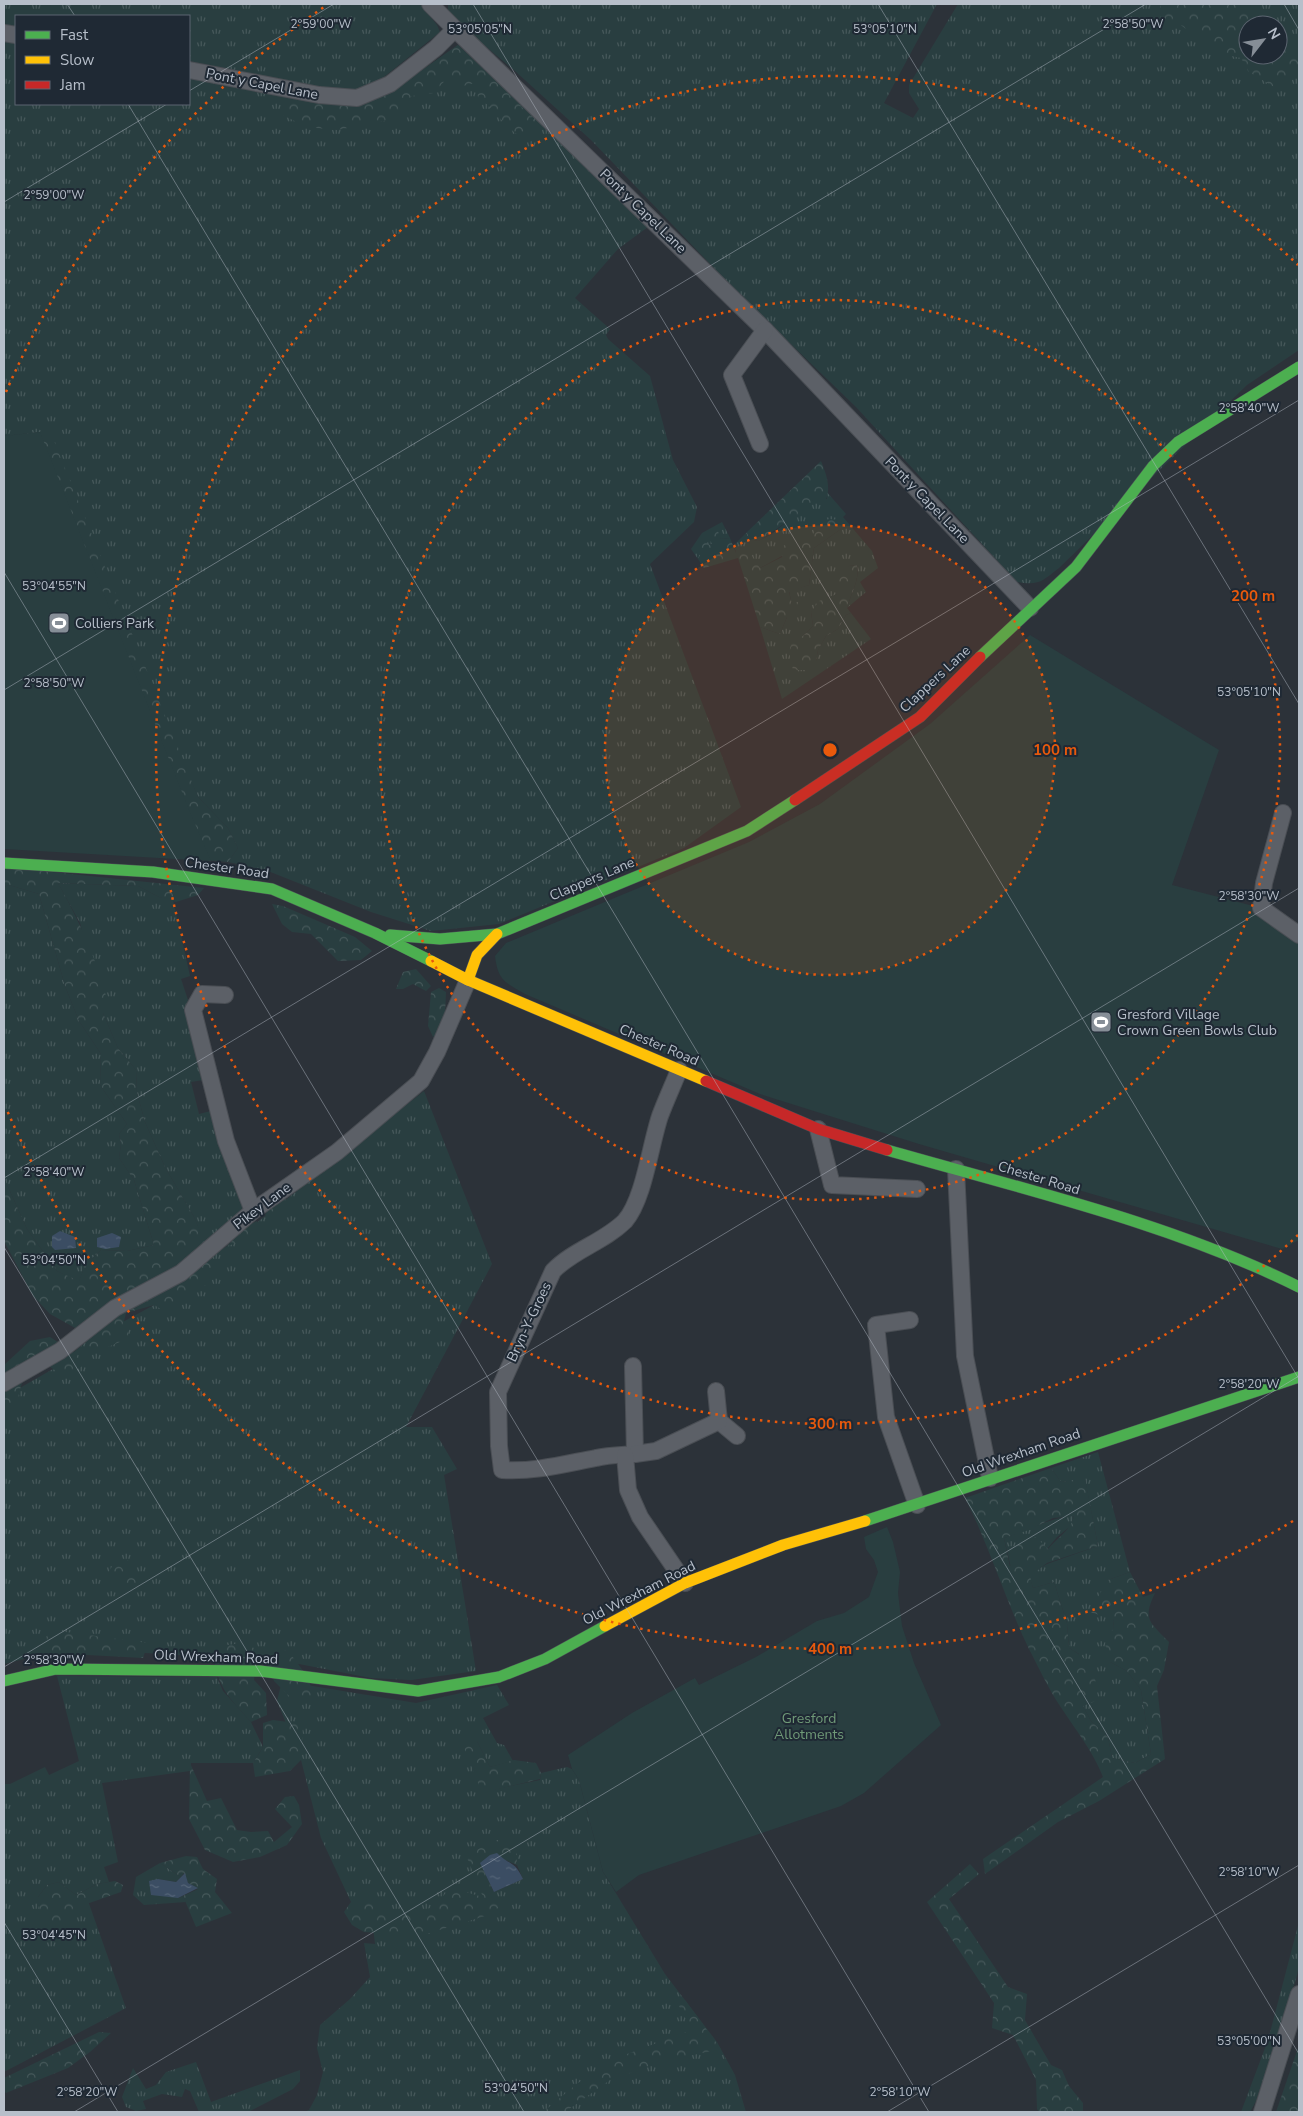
<svg xmlns="http://www.w3.org/2000/svg" width="1303" height="2116" font-family="'Nunito Sans',sans-serif">
	<defs>
		<pattern id="grass-tufts" width="24" height="20" patternUnits="userSpaceOnUse" patternTransform="scale(1.25)"><rect width="24" height="20" fill="#293e40"/><path d="M3 7l-1-3M5 7V3M7 7l1-3M15 17l-1-3M17 17v-4M19 17l1-3" fill="none" stroke="#46585a"/></pattern>
		<pattern id="forest-crowns" width="20" height="18" patternUnits="userSpaceOnUse" patternTransform="scale(1.25)"><rect width="20" height="18" fill="#293e40"/><path d="M2 6a3 3 0 1 1 6 0M12 15a3 3 0 1 1 6 0" fill="none" stroke="#46585a"/></pattern>
		<pattern id="water-ripples" width="26" height="14" patternUnits="userSpaceOnUse" patternTransform="scale(1.25)"><rect width="26" height="14" fill="#3b4d63"/><path d="M2 4q2-2 4 0t4 0M15 11q2-2 4 0t4 0" fill="none" stroke="#556578"/></pattern>
	</defs>
	<rect width="100%" height="100%" fill="#2c3239"/>
	<g fill="url(#grass-tufts)" fill-rule="evenodd">
		<path d="M4,4H420L437,25L440,32L379,81L357,91L334,90L189,61V16H16V27L4,24Z"/>
		<path d="M448,4H937L884,103L913,118L919,109L909,93V85L958,4H1299V350L1247,385L1059,568C1042,581 1039,586 1017,582L856,407L741,296L591,140L515,71L467,31L448,11ZM1248,25H1278V55H1248Z"/>
		<path d="M4,39L16,41V104H189V76L287,95L391,92L458,45L590,169L648,227L618,249L575,298L610,329L606,335L608,339L650,376L673,460L697,507L694,522L650,564L741,807L684,848L499,924L431,931L371,912L268,871L228,862L238,848L228,828L198,797L40,432L4,436Z"/>
		<path d="M826,491L846,514L843,517L872,551L878,568L860,582L866,592L847,608C851,593 860,580 857,565L849,566L837,594L811,612L813,626L803,636L816,661L818,650L826,636L838,629L846,615L851,613L871,639L782,699L760,627L780,634L792,605L789,591L809,585L814,548L841,529L811,540L760,568L736,553L734,545L746,533L749,539L758,541L772,534L813,500L827,499Z"/>
		<path d="M722,522L730,538L721,539L716,530L712,544L708,545L698,559L691,549L702,533Z"/>
		<path d="M58,883L138,886L159,897L173,900L190,976L181,979L188,1000L187,1005L203,1080L191,1082L199,1114L211,1111L244,1203V1213L205,1244L194,1217L165,1167L145,1122L137,1093L136,1070L118,1048L103,1013L80,923Z"/>
		<path d="M9,885L39,894L65,986L79,1021L101,1054L100,1085L127,1124L119,1134L121,1144L119,1158L134,1180L154,1245L127,1251L101,1250L85,1265L79,1282L57,1271L27,1229L4,1178V887Z"/>
		<path d="M424,1091L492,1264L406,1427H432L457,1469L444,1475L476,1671L411,1680L371,1678L299,1664H255L213,1657L145,1653L32,1657L4,1664V1397L53,1369L86,1342L154,1305L211,1256L227,1246Z"/>
		<path d="M1098,1452L1130,1572L1108,1580L1114,1619L1110,1662L1127,1671L1141,1690L1151,1754L1135,1763L1112,1758L1108,1737L1091,1721L1083,1706L1079,1654L1069,1648L1067,1623L1054,1582L1033,1588L1029,1575L1047,1564L1098,1546L1085,1479L1061,1482L1051,1468Z"/>
		<path d="M1074,1515L1072,1525L1057,1537L1047,1549L1011,1568L1004,1538C1029,1530 1048,1519 1074,1515Z"/>
		<path d="M57,1676L217,1677L223,1691L251,1722L263,1747L253,1763H191L190,1771L102,1783L118,1862L104,1867L109,1882L97,1884L76,1895L59,1882L47,1885L38,1897L87,1898L126,2008L4,2072V1784H10L45,1767L49,1775L79,1761Z"/>
		<path d="M282,1681L416,1703L497,1685L509,1705L483,1718L497,1743L504,1745L513,1761L490,1767L477,1741L482,1792L540,1780L541,1773L567,1767L572,1769L579,1780L603,1872L665,1974L717,2042L735,2075L746,2112H304L309,2110L317,2095L323,2072L317,2048L320,2025L350,1999L370,1977L364,1943L375,1944L373,1927L351,1902L321,1838L301,1760L277,1701ZM508,1844L517,1856V1865L523,1879L494,1892L472,1859Z"/>
		<path d="M160,1863L181,1877L176,1882L158,1879L178,1898L183,1896L186,1902L144,1905L133,1895L136,1877Z"/>
		<path d="M1299,1922V1967L1296,1979L1256,2101L1250,2112H1241L1268,2040Z"/>
		<path d="M196,2062L211,2102L300,2070V2081L293,2089L248,2112H199L190,2091L185,2089L182,2097L162,2094L143,2101L146,2109L136,2111L126,2107L122,2097L133,2068L146,2089L156,2085L166,2072Z"/>
	</g>
	<g fill="url(#forest-crowns)" fill-rule="evenodd">
		<path d="M1160,4H1240L1250,8L1261,25H1248V55H1278V39L1299,49V73L1274,87L1249,72L1241,58L1218,53L1178,23L1161,22Z"/>
		<path d="M458,45L533,118L532,131L518,135C502,124 494,108 478,97L475,83L455,88L448,77L434,93L412,96L389,120L337,130L306,127L283,115L287,95L391,92Z"/>
		<path d="M50,431L198,797L228,828L238,848L228,862L4,844V436Z"/>
		<path d="M821,461C827,476 833,492 822,506L813,500L809,506L808,514C788,516 776,532 758,541L749,539L746,533Z"/>
		<path d="M829,519L841,520V529L814,548L809,585L789,592L792,604L805,599L809,605L798,616L787,617L780,634L760,627L738,558L704,568L698,559L702,552L698,545L704,539L708,545L712,544L708,536L717,529L721,539L730,538L736,553L751,555L760,568L782,557L783,546L802,537L811,540L817,524Z"/>
		<path d="M857,565C860,580 851,593 847,608L851,613L846,615L838,629L826,636L818,650L816,661L807,670H793L789,652L792,641L803,636L813,626L811,612L819,601L837,594L835,575L849,566Z"/>
		<path d="M4,867L204,888L198,895L176,902L159,897L138,886L58,883C80,922 97,960 108,1003L103,1013L118,1048L136,1070L137,1093L145,1122L165,1167L194,1217L211,1256L214,1271L206,1285L187,1292L168,1313L154,1305L126,1313L124,1321L127,1326L129,1338L94,1353L77,1329L50,1314L33,1296L4,1241V1178L27,1229L57,1271L79,1281L85,1265L101,1250L127,1251L154,1245L134,1180L119,1158L121,1144L119,1134L127,1124L100,1085L101,1054L79,1021L65,986L39,894L9,885L4,887Z"/>
		<path d="M272,904L283,906L355,937L372,951L361,960L338,961L311,934L292,932L282,924Z"/>
		<path d="M416,969L431,986L426,991L413,984L403,989H396L403,972Z"/>
		<path d="M439,988L446,992C445,1009 447,1027 433,1037L428,1026L431,992Z"/>
		<path d="M286,1199L290,1207L286,1213L275,1219L265,1215L272,1204Z"/>
		<path d="M257,1221L261,1236L227,1246L245,1227Z"/>
		<path d="M50,1337L81,1357L84,1365L70,1374L56,1371L46,1364C40,1368 31,1372 26,1377C15,1389 22,1414 4,1420V1365L30,1341Z"/>
		<path d="M1051,1468L1061,1482L1085,1478L1098,1546L1047,1563L1030,1576L1033,1588L1054,1582L1067,1623L1069,1648C1093,1661 1096,1675 1098,1700L1083,1706L1091,1721L1108,1737L1112,1758L1135,1763L1151,1754L1141,1690L1127,1671L1110,1662L1105,1644L1113,1629L1114,1619L1089,1612L1108,1580L1130,1572L1143,1597L1155,1593C1142,1620 1150,1622 1169,1642L1164,1670L1157,1686L1165,1759L1099,1801L1058,1822L985,1874L983,1859L1103,1777C1093,1751 1075,1729 1060,1706C1048,1688 1039,1668 1029,1649C1005,1600 990,1547 965,1498ZM1074,1516C1071,1530 1057,1538 1048,1549L1036,1537L1018,1545L1010,1567L1004,1538L1029,1530L1053,1518Z"/>
		<path d="M132,1559L142,1586L130,1590L106,1576L113,1565Z"/>
		<path d="M51,1630L148,1643L143,1658L69,1654L32,1657Z"/>
		<path d="M241,1643L257,1649L254,1680L266,1693L267,1715L251,1722C227,1695 218,1689 213,1652L221,1646Z"/>
		<path d="M287,1650C299,1664 312,1681 314,1699H292L274,1681L264,1656Z"/>
		<path d="M273,1720L303,1724L301,1760L290,1771L255,1777L253,1763L263,1747V1723Z"/>
		<path d="M461,1740L477,1741L490,1767L514,1760L536,1763L541,1773L540,1779L482,1793Z"/>
		<path d="M190,1763L207,1801L221,1798L237,1830L251,1832L268,1831L274,1842L292,1827L275,1809L285,1797L294,1796L299,1805L302,1824L287,1845L260,1857L233,1862L205,1850L189,1819Z"/>
		<path d="M496,1840H510L517,1856V1865L503,1859L481,1863L500,1907L485,1916L420,1936L364,1932L352,1925L344,1912L353,1899L373,1898L395,1924L403,1914L431,1908L451,1888L483,1897L466,1855Z"/>
		<path d="M186,1856L197,1857L203,1869L217,1879L215,1892L232,1913L196,1927L183,1896L198,1889L188,1883L184,1873L181,1877L160,1863Z"/>
		<path d="M970,1864L979,1874L949,1899L1008,1987L1027,1994L1025,2020L1051,2065L1062,2070L1069,2086L1083,2103V2112H1039L1037,2109L1036,2080L1013,2035L992,2028L994,2003L927,1902Z"/>
		<path d="M115,1881L123,1885L121,1892L78,1907L54,1928L40,1914L38,1897L47,1885L59,1882L76,1895L97,1884Z"/>
		<path d="M685,2000L721,2049L665,2061L610,2080L565,2112H543L578,2083L627,2054L692,2030L679,2006Z"/>
		<path d="M99,2032L111,2033L90,2052L68,2068L6,2093L4,2091V2078Z"/>
		<path d="M1299,2045V2112H1276Z"/>
	</g>
	<g fill="#293e40">
		<path d="M40,432L189,810L211,861L4,849V436Z"/>
		<path d="M1030,635L1219,750L1172,885L1261,908L1299,935V1240L1282,1249L919,1144L760,1094L525,994C505,982 498,981 495,956L506,943L749,842L820,804L930,724Z"/>
		<path d="M887,1527L893,1542L900,1572L898,1593L902,1626L914,1663L941,1725L864,1793L841,1806L639,1875L616,1892L603,1872L579,1780L572,1769L568,1755L632,1713L695,1678L699,1685L756,1657L817,1621L844,1613L869,1597L878,1572L874,1560L866,1549L864,1537Z"/>
	</g>
	<g fill="url(#water-ripples)">
		<path d="M60,1231L75,1237L76,1248L55,1250L52,1247V1236Z"/>
		<path d="M112,1233L121,1237L119,1247L105,1249L97,1247V1238Z"/>
		<path d="M497,1853C510,1866 514,1860 523,1879L494,1892L480,1863L490,1855Z"/>
		<path d="M185,1873L188,1883L198,1888L178,1898L151,1895L149,1881L158,1879L176,1882Z"/>
	</g>
	<g fill="none" stroke-linecap="round" stroke-linejoin="round">
		<g stroke="#4a4e54" stroke-width="18">
			<g id="street">
				<path d="M430,4L455,29"/>
				<path d="M4,33L16,35"/>
				<path d="M189,70L319,95L357,98L390,84L436,48L455,29L765,330L1030,608"/>
				<path d="M760,444L732,375L765,330"/>
				<path d="M1283,813L1264,883L1261,908L1299,935"/>
				<path d="M225,995L202,994L193,1010L226,1141L253,1211"/>
				<path d="M818,1129L832,1185L917,1189"/>
				<path d="M956,1169L965,1356L990,1478"/>
				<path d="M910,1320L876,1325L886,1417L917,1505"/>
				<path d="M633,1366L635,1454C622,1455 608,1455 596,1458C564,1464 535,1472 502,1470L499,1446L498,1392L553,1271C573,1250 604,1242 625,1221C644,1199 650,1146 660,1116C666,1100 673,1085 679,1070"/>
				<path d="M4,1383L60,1351L115,1308L181,1273L253,1211L337,1152L421,1081L437,1052L468,980"/>
				<path d="M716,1391L719,1421L737,1436"/>
				<path d="M635,1454L656,1451L719,1421"/>
				<path d="M625,1455L628,1490L640,1517L685,1583"/>
				<path d="M1262,2112L1299,1994"/>
			</g>
		</g>
		<g stroke="#4a4e54" stroke-width="12">
			<g id="fast">
				<path d="M980,657L1076,567L1153,466L1178,442L1299,367"/>
				<path d="M4,863L153,872L272,889L375,933L431,961"/>
				<path d="M390,935L440,939L497,934L747,831L795,800"/>
				<path d="M887,1150C1023,1189 1173,1224 1299,1287"/>
				<path d="M865,1521L1299,1377"/>
				<path d="M4,1681L56,1669L260,1671L418,1691L499,1677L545,1659L605,1626"/>
			</g>
		</g>
		<g stroke="#4a4e54" stroke-width="12">
			<g id="slow">
				<path d="M431,961L468,980L706,1081"/>
				<path d="M468,980L477,955L497,934"/>
				<path d="M605,1626L685,1583L783,1545L865,1521"/>
			</g>
		</g>
		<g stroke="#4a4e54" stroke-width="12">
			<g id="jam">
				<path d="M795,800L920,717L980,657"/>
				<path d="M706,1081L818,1129L887,1150"/>
			</g>
		</g>
		<use href="#street" stroke="#5c6067" stroke-width="16"/>
		<use href="#fast" stroke="#4caf50" stroke-width="11"/>
		<use href="#slow" stroke="#ffc107" stroke-width="11"/>
		<use href="#jam" stroke="#c62828" stroke-width="11"/>
	</g>
	<path fill="none" stroke="#b7bfca" stroke-width="1" stroke-opacity="0.45" d="M67,4L75,16M473,4L1299,1379M878,4L1299,704M1284,4L1299,30M189,91L334,4M128,104L1299,2054M4,202L167,104M4,572L929,2112M4,690L1146,4M4,1178L1299,400M4,1247L524,2112M4,1667L1299,888M4,1922L118,2112M74,2112L1299,1376M887,2112L1299,1865"/>
	<circle cx="830" cy="750" r="225" fill="#e8590c" fill-opacity=".12"/>
	<g fill="none" stroke="#e8590c" stroke-width="2.5" stroke-dasharray="2.5 5">
		<circle cx="830" cy="750" r="225"/>
		<circle cx="830" cy="750" r="450"/>
		<path d="M1298 1235A674 674 0 1 1 1298 265"/>
		<path d="M1293 1521A899 899 0 0 1 6 1108M6 392A899 899 0 0 1 327 5"/>
	</g>
	<defs>
		<g id="stadium-square" transform="scale(1.125)"><rect x="-9" y="-9" width="18" height="18" rx="4" fill="#868e97" stroke="#1f2934"/><path d="M0-5a6.5 5 0 1 0 0 10a6.5 5 0 1 0 0-10ZM-3.5-1.8h7v3.6h-7Z" fill="#fff"/></g>
	</defs>
	<g fill-rule="evenodd">
		<use href="#stadium-square" x="59" y="623"/>
		<use href="#stadium-square" x="1101" y="1022"/>
	</g>
	<g text-anchor="middle" dominant-baseline="central" stroke-width="4" stroke-linejoin="round" paint-order="stroke">
		<g font-size="14" fill="#b7bfca" stroke="#1f2934">
			<text transform="translate(262 84) rotate(11)">Pont y Capel Lane</text>
			<text transform="translate(643 211) rotate(44)">Pont y Capel Lane</text>
			<text transform="translate(927 500) rotate(46)">Pont y Capel Lane</text>
			<text transform="translate(935 679) rotate(-43)">Clappers Lane</text>
			<text transform="translate(227 868) rotate(8)">Chester Road</text>
			<text transform="translate(592 879) rotate(-23)">Clappers Lane</text>
			<text transform="translate(659 1045) rotate(23)">Chester Road</text>
			<text transform="translate(1039 1178) rotate(17)">Chester Road</text>
			<text transform="translate(262 1206) rotate(-37)">Pikey Lane</text>
			<text transform="translate(529 1322) rotate(-65)">Bryn-Y-Groes</text>
			<text transform="translate(1021 1453) rotate(-19)">Old Wrexham Road</text>
			<text transform="translate(639 1593) rotate(-27)">Old Wrexham Road</text>
			<text transform="translate(216 1657) rotate(2)">Old Wrexham Road</text>
		</g>
		<g font-size="14" fill="#b7bfca" stroke="#1f2934" text-anchor="start">
			<text x="75" y="623">Colliers Park</text>
			<text x="1117" y="1014">Gresford Village<tspan x="1117" dy="16">Crown Green Bowls Club</tspan></text>
		</g>
		<g font-size="14" fill="#6f9977" stroke="#1f2934">
			<text x="809" y="1718">Gresford<tspan x="809" dy="16">Allotments</tspan></text>
		</g>
	</g>
	<g font-size="12" text-anchor="middle" fill="#b7bfca" stroke="#1f2934" stroke-width="4" stroke-linejoin="round" paint-order="stroke">
		<text x="321" y="28">2°59'00"W</text>
		<text x="1133" y="28">2°58'50"W</text>
		<text x="480" y="33">53°05'05"N</text>
		<text x="885" y="33">53°05'10"N</text>
		<text x="54" y="199">2°59'00"W</text>
		<text x="1249" y="412">2°58'40"W</text>
		<text x="54" y="590">53°04'55"N</text>
		<text x="54" y="687">2°58'50"W</text>
		<text x="1249" y="696">53°05'10"N</text>
		<text x="1249" y="900">2°58'30"W</text>
		<text x="54" y="1176">2°58'40"W</text>
		<text x="54" y="1264">53°04'50"N</text>
		<text x="1249" y="1388">2°58'20"W</text>
		<text x="54" y="1664">2°58'30"W</text>
		<text x="1249" y="1876">2°58'10"W</text>
		<text x="54" y="1939">53°04'45"N</text>
		<text x="1249" y="2045">53°05'00"N</text>
		<text x="516" y="2092">53°04'50"N</text>
		<text x="87" y="2096">2°58'20"W</text>
		<text x="900" y="2096">2°58'10"W</text>
	</g>
	<circle cx="830" cy="750" r="8" fill="#e8590c" stroke="#1f2934" stroke-width="2.5"/>
	<g font-size="15" text-anchor="middle" font-weight="bold" fill="#e8590c" stroke="#1f2934" stroke-width="4" stroke-linejoin="round" paint-order="stroke">
		<text x="1253" y="601">200 m</text>
		<text x="1055" y="755">100 m</text>
		<text x="830" y="1429">300 m</text>
		<text x="830" y="1654">400 m</text>
	</g>
	<rect width="1303" height="2116" fill="none" stroke="#b7bfca" stroke-width="10"/>
	<rect x="15" y="15" width="175" height="90" fill="#1f2934" stroke="#5c6570"/>
	<rect x="25" y="31" width="25" height="8" fill="#4caf50" stroke="#5c6570"/>
	<text x="60" y="40" font-size="15" fill="#b7bfca">Fast</text>
	<rect x="25" y="56" width="25" height="8" fill="#ffc107" stroke="#5c6570"/>
	<text x="60" y="65" font-size="15" fill="#b7bfca">Slow</text>
	<rect x="25" y="81" width="25" height="8" fill="#c62828" stroke="#5c6570"/>
	<text x="60" y="90" font-size="15" fill="#b7bfca">Jam</text>
	<g transform="translate(1263 40) rotate(59)"><circle r="24" fill="#1f2934" stroke="#5c6570"/>
	<path d="M0-4L9 19L0 12L-9 19Z" fill="#868e97"/>
	<text y="-8" font-size="14" font-weight="bold" text-anchor="middle" fill="#b7bfca">N</text>
	</g>
</svg>
